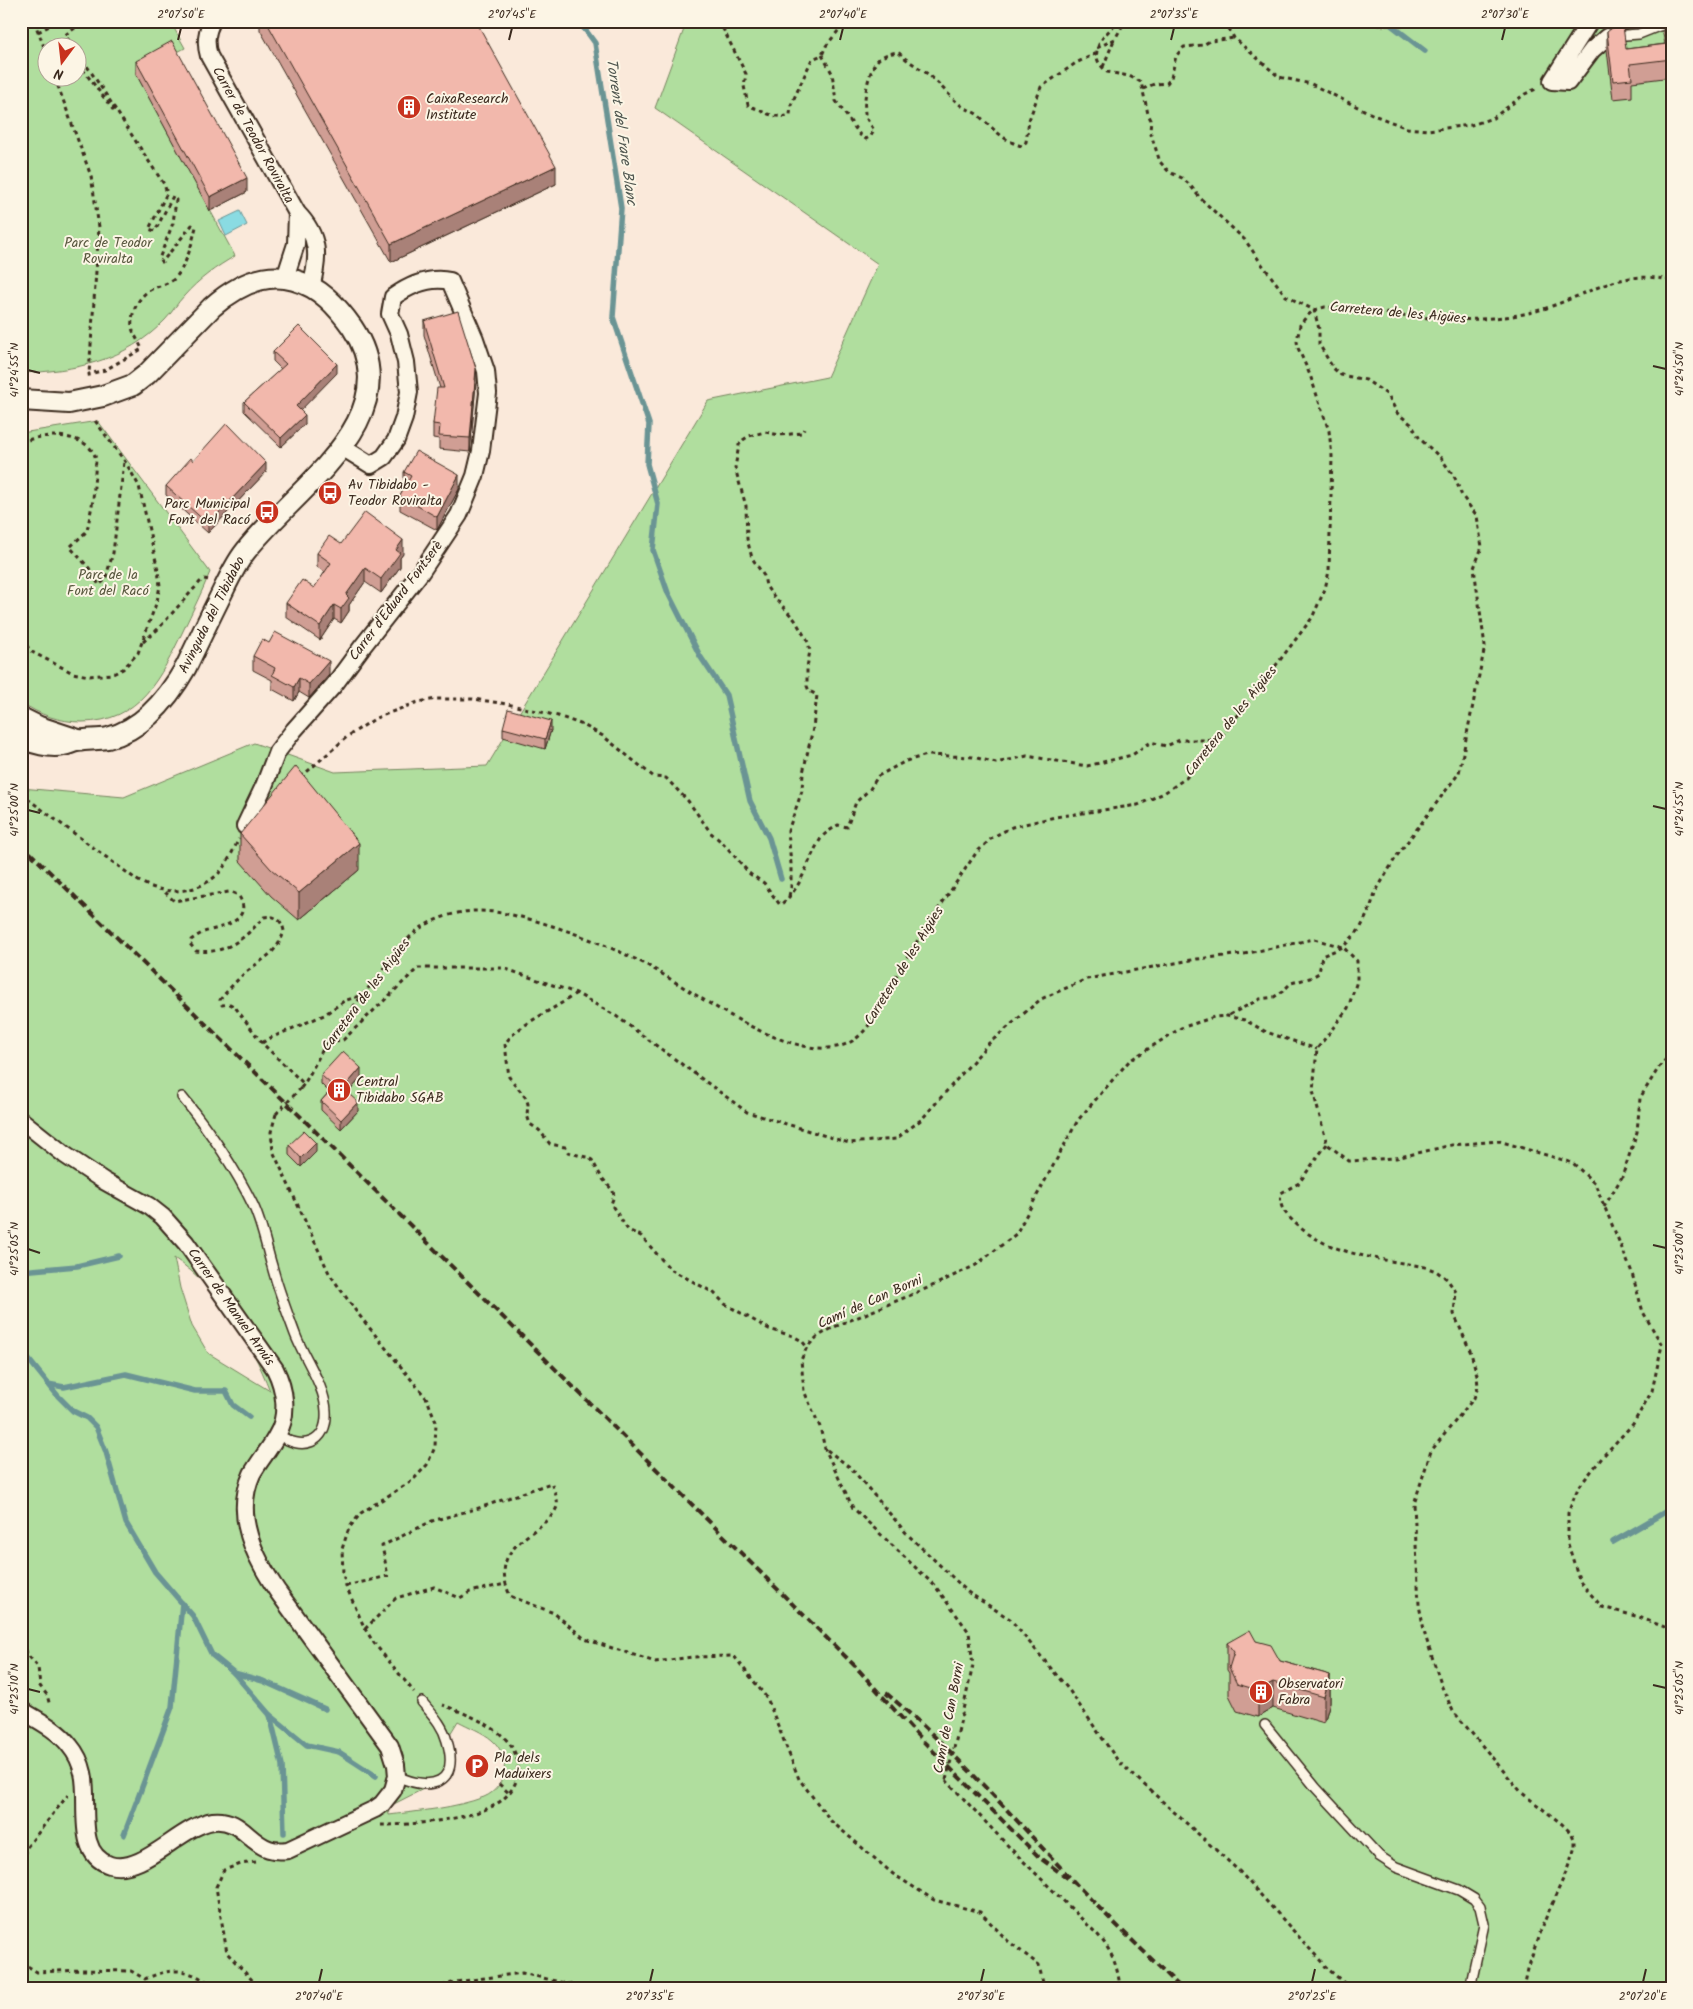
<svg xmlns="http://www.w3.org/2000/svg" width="1693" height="2009" font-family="Kalam,sans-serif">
	<rect width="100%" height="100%" fill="#fae9da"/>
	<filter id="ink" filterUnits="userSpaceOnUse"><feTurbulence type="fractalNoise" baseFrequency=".02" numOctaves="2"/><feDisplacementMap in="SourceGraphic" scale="10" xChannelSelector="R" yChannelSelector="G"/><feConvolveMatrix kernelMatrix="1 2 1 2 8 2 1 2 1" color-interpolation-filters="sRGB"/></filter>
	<g filter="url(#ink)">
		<g fill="#b0de9e" stroke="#76845e" fill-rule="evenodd">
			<path d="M37,21H170L185,48L136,74L235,256C216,267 199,279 184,296C177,303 172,313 165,320C126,361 75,371 21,373V104L25,103L21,92V28ZM48,48H78V78H48Z"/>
			<path d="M687,21H1377V26L1403,27V21H1672V1988H21V788L124,797L254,743L335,772L487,766L708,401L827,377L878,264L655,108ZM174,1258C219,1288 251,1341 270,1391L208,1353L192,1326L180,1288ZM458,1721C469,1727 483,1732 492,1740C511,1756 508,1787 484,1797C455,1808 420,1811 389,1815L388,1807L441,1780L451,1757L447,1739Z"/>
			<path d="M98,421L210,572C202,592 192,612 183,631C161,677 140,722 82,722C60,722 39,715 21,702V433Z"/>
		</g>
		<path fill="#8adbe2" stroke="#6a9494" d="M240,211L247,225L226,236L219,221Z"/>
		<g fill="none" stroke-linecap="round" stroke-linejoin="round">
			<g stroke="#6a9494" stroke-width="5.5">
				<path d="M577,21L587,32L595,43L621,208L613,317L649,424L647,464L658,504L653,550L668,593L700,656L726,695L750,801L769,838L781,879"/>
				<path d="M1386,21L1425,51"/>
				<path d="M21,1271L77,1266L119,1256"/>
				<path d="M21,1350L58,1396L73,1411L87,1418L96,1427L106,1452L126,1523L155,1572L193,1616L212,1655L233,1672L270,1715L282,1765L284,1833"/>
				<path d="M48,1384L64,1387L126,1374L195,1391H226L233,1405L249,1417"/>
				<path d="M1613,1542L1672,1508"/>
				<path d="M234,1673L263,1681L325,1709"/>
				<path d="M270,1715L307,1745L339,1752L376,1776"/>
				<path d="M124,1835L172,1707L182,1603"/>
			</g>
			<g stroke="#3b2a1e" stroke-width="12">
				<g id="service">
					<path d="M1612,36L1639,34L1659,26L1672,24"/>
					<path d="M182,1097C209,1130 234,1166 253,1205C262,1224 266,1246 272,1266C278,1289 287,1312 295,1334C304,1358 325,1386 326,1411C328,1444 301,1452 278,1434"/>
					<path d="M1265,1725L1316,1788L1379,1856L1396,1867L1459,1890L1474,1899L1480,1907L1484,1924L1470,1988"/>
					<path d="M397,1776C431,1792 460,1784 447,1741C443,1725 432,1714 422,1702"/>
				</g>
			</g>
			<g stroke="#3b2a1e" stroke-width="20">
				<g id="minor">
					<path d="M212,21C206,33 205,43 209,56L297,213C320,236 319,258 311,287"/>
					<path d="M1590,21L1552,81L1568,82L1592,50L1607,37"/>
					<path d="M285,278L296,244L297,213"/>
					<path d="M245,826L264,786L277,752L294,730L334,685L362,647L421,572L459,515L475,476L481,451L488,393L486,371L475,339L450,281C429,276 410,285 393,297L390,314L399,334L406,362L409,392L404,418L396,440L384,457L371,465L342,447"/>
					<path d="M21,1120L65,1155L104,1181L149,1206L163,1217L186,1243L275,1369C285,1389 289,1415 277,1435C270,1449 259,1461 252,1474C233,1516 255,1558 278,1592L390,1746L396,1765L397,1776L393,1790L382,1804L375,1809L288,1850C281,1851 275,1851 269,1849C248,1842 240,1818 213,1821C180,1826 143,1875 110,1865C74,1854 90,1801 83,1773C81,1764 76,1753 70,1746C58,1730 38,1720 21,1710"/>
				</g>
			</g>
			<g stroke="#3b2a1e" stroke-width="24">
				<g id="tertiary">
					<path d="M21,400L69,403L103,396L133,385L147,374L212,307C235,287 263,271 294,280C320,287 337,306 352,327C413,418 293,489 245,552C234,566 227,583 219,599C208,621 197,644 186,667C169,697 143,729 108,738C97,740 87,739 77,741C72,742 68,744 63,745C51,748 32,743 21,738"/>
					<path d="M21,718L39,727L78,740"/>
				</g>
			</g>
			<g stroke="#3b2a1e" stroke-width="3" stroke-dasharray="4 4" stroke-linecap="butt">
				<path d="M34,21L48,57"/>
				<path d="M177,21L181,28"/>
				<path d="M669,21L672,27L679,21"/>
				<path d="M719,21L746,74L744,86L748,105C762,111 775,120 790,115L791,105L812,59L822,55L826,46L846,21"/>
				<path d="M1122,21C1109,28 1090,47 1099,63C1101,66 1104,69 1107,72L1129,76L1141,82L1148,114L1151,120L1150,131L1160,162L1169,172L1182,178L1190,185L1200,198L1245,240L1261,263L1286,296L1314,310L1319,329V344L1333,368L1341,375L1366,380L1388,395L1397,413L1411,424L1420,439L1441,458L1455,478L1462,496L1477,516L1482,547L1474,568L1485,646L1459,773L1396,857L1375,893L1370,909L1360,929L1343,947L1322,956L1319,973L1310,978L1291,983L1283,991L1274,997L1260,999L1227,1016"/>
				<path d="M1225,21L1234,38L1279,77L1311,84L1376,116L1407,128L1428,130L1471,125L1493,118L1525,94L1538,88"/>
				<path d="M38,32L59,21"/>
				<path d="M44,48L60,44L66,48"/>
				<path d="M74,48L65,35L85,21"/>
				<path d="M1097,48L1115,39L1125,21"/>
				<path d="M78,53C108,96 134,140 164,184L167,193L149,229L155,231L173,196L176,200L173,223L159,259L162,262L192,225L196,227C192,243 187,264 176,277C170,284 160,285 152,289C139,295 130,313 132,328C134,335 139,342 142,349L105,370L89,374L90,380"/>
				<path d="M822,55L832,73L836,101L860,135L866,139L871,136L874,130C871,125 865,118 865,113C863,99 869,66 880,58C886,54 892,53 898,52C908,62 919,67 929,75C939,83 949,96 959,104C965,109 973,111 978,115C993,128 1003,141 1022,146L1026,142L1029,120L1041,87L1076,63L1097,53"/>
				<path d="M78,63L114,111"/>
				<path d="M1103,67L1114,40"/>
				<path d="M55,78L91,176L99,227L89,374"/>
				<path d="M1143,89L1154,84L1167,83L1171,78L1176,56L1184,47L1203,45L1210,41L1234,38"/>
				<path d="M21,443C42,432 89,432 96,459L93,500L87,531L70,547L89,568L99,585L105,580L113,553L124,462"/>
				<path d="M21,639L32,652L73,673L89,676L113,674L123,669L138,653L157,601L160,586L158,570L139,486L126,463L93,418"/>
				<path d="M143,642L158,629L200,582L204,579L209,580"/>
				<path d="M301,777L348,736L376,718L418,702L437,699H473L507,704L558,716L583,725L603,736L654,777L666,778L688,801L711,833L724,844L750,874L764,883L780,905C802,889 806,863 820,840C823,834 832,829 838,825L847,827L856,802L870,789L878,776L906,761L927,755L973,757L996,763L1027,756L1087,766L1132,755L1151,742L1166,746L1180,740H1218"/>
				<path d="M21,794L137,880C163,896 197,895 219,873C228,863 233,850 239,839"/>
				<path d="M165,892L174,901L229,892C235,893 239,895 241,900C251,922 217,928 204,932C200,934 195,937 191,940L190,944L196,951C226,955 245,938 264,917C275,915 282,920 284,931C277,955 261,959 244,974C238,979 224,994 220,1000L222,1005L230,1004L235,1007L262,1043L304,1084"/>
				<path d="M789,896L791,887V864L788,831L802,791L803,773L813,728L817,695L809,691L807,686V667L810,651L808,642L795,620L771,593L766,586L764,576L752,558L747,539L746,506L735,468L739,445L743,440L749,436L765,432L779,435L802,433L804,429"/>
				<path d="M576,993C557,1009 517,1024 505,1044L509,1077L526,1098L528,1104L527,1115L530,1124L539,1130L550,1144L565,1147L568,1152L581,1156L587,1157L592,1160L602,1178L613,1191L614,1196L611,1204L628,1230L641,1236L670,1269L714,1293L725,1304L769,1329L793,1336L802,1341L807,1347"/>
				<path d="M327,1042L343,1040L418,968H503L576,993L616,1016L747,1112L849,1143L896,1139L922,1119L988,1044L1041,999L1087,979L1197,959L1244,954L1314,939L1343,947L1357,961V981L1348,1008L1317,1049L1313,1091L1327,1144L1349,1161L1396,1158L1452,1145L1499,1141L1573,1163L1595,1184L1631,1270L1643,1312L1662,1345L1652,1391L1633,1424L1605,1454L1578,1488L1568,1513V1544L1580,1582L1602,1607L1639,1617L1672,1630"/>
				<path d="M262,1043L268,1039L324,1015L344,1001L362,995"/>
				<path d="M301,1088C312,1073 318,1056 328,1041C346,1015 366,991 386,966C397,952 407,937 422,927C438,917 459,911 477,911C521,910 604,943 643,963C691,988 800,1075 854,1040C876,1025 890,985 904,962C927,925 952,889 976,853L993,837L1012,827L1055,817L1138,805L1164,793L1186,778L1219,740L1312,618L1325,589L1329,571L1332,456L1329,431L1310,375L1298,348L1297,341L1300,325L1306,317L1314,310L1325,307C1381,310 1436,324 1492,318C1512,317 1533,313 1552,306C1595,291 1623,268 1672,281"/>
				<path d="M276,1114L271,1132L273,1151L329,1273L355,1310L427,1399L436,1422L435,1447L427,1465L413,1480L361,1513L349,1528L342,1549L343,1574L346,1586L365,1629L374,1643L414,1692"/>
				<path d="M1327,1144L1299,1183L1281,1193C1279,1206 1283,1211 1292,1220C1327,1256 1379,1258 1425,1267L1436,1271L1447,1279L1456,1292L1454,1314L1471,1353L1477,1375L1478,1387L1474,1398L1431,1451L1414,1504L1419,1605L1425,1635L1442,1687L1453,1711L1522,1793L1562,1824L1572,1834L1575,1841V1847L1567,1870L1540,1931L1528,1969L1524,1988"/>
				<path d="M1604,1207L1622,1177L1637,1132L1640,1098L1661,1064L1672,1054"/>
				<path d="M827,1450L851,1468L907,1534L969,1593L1010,1619L1069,1690L1118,1761L1239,1871L1328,1969L1350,1988"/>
				<path d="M21,1521L23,1529L21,1534"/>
				<path d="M21,1541L23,1546L21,1552"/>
				<path d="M346,1586L388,1576L382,1546L432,1521L479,1508L551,1483C554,1491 560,1501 556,1509C553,1516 545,1522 540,1526C511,1548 495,1559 510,1596L554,1613L585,1639L655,1662L692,1657L734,1656L767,1698L799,1779L831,1821L893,1874L934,1900L980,1912L1008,1941L1039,1965L1044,1988"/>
				<path d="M21,1588V1594"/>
				<path d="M365,1629L396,1598L434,1587L460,1598L470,1592L505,1584"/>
				<path d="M21,1634L27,1654L38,1667L40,1686L47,1695L50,1706"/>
				<path d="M958,1732L973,1665L969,1632L935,1586L853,1508L825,1449L820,1427L804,1391L801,1360L807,1347L817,1337L834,1327L930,1287L976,1265L1016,1234L1078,1120L1129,1061L1181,1028L1214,1017L1227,1016L1245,1020L1266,1032L1317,1049"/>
				<path d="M946,1780L1011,1849L1098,1935C1112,1951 1118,1967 1120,1988"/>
				<path d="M499,1784L509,1793"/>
				<path d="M381,1825C412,1825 466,1820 493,1806C504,1800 514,1790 517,1778C526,1735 474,1717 443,1705"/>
				<path d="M21,1862L27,1847L68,1795"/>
				<path d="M256,1862L241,1864L224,1870L216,1887L227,1953L254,1982L264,1988"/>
				<path d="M21,1962L37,1972L81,1970L131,1971L145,1979C177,1965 189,1970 217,1988"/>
				<path d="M434,1988L456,1982L522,1973L585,1988"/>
			</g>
			<use href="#service" stroke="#fcf5e5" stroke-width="9"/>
			<use href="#minor" stroke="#fcf5e5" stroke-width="16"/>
			<use href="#tertiary" stroke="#fcf5e5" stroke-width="20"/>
			<g stroke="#3b2a1e" stroke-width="4" stroke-dasharray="8 4" stroke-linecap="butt">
				<path d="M21,844L301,1117L855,1666L919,1737L1040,1858L1076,1884"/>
				<path d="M886,1693C955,1751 1014,1818 1076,1884C1110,1920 1146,1953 1181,1988"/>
			</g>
			<g stroke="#3b2a1e" stroke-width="3" stroke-dasharray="4 4" stroke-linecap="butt">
				<path d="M276,1114L301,1088"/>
				<path d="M946,1780L958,1732"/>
			</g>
		</g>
		<g fill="#d09e94" stroke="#3b2a1e">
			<path d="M260,21H476L556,184L391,262L260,30Z"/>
			<path d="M1663,21H1672V77L1632,82V97L1613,99L1607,50V32L1626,49L1665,44L1663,34Z"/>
			<path d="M136,61L247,192L210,211L136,74Z"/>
			<path d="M424,321L476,383L470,452L439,449V439L433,438V424L440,388L424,335Z"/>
			<path d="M273,352L337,373L300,410L305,424L281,447L244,411V402L281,369L273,361Z"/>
			<path d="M193,461L266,472L208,533L166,495V486Z"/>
			<path d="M404,472L459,489L437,530L400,510V496L405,487L404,486Z"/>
			<path d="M341,544L403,554L400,558V567L381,593L365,582L349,605V611L341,623L334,619L320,640L286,617V603L314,588L325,572L317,567V553Z"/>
			<path d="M253,656L329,675L309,698L299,692L294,701L272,689V680L253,670Z"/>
			<path d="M503,728L551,730L545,749L503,737Z"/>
			<path d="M240,834L359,870L299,920L271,896L240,861Z"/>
			<path d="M321,1075L361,1078L348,1093L358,1111L341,1129L321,1110V1101L329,1092L321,1084Z"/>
			<path d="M289,1145L316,1152L301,1167L289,1155Z"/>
			<path d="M1256,1641L1280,1661L1330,1675V1702L1324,1723L1273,1708L1258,1717L1237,1711L1229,1695V1673L1227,1670V1643Z"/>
		</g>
		<g fill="#a98178" stroke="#3b2a1e">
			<path d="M25,94V103L21,104V95Z"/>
			<path d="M556,166V184L391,262V244Z"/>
			<path d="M247,178V192L210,211V197Z"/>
			<path d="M337,364V373L296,415V406Z"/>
			<path d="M476,369V383L470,452V438Z"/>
			<path d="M305,415V424L281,447V438Z"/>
			<path d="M266,463V472L208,533V524Z"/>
			<path d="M459,475V489L437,530V517Z"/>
			<path d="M403,540V554L400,558V567L381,593V579L396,550Z"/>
			<path d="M365,568V582L349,605V611L341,623V609L346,595Z"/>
			<path d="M334,605V619L320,640V626Z"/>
			<path d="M329,661V675L309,698V684Z"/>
			<path d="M299,678V692L294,701V687Z"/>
			<path d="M551,721V730L545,749V739Z"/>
			<path d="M359,843V870L299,920V893Z"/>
			<path d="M361,1068V1078L343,1098V1089Z"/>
			<path d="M358,1102V1111L341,1129V1120Z"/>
			<path d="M316,1143V1152L301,1167V1158Z"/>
			<path d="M1330,1675V1702L1324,1723V1697Z"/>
			<path d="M1273,1682V1708L1258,1717V1690Z"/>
		</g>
		<g fill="#f2b8ac" stroke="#3b2a1e">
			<path d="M266,21H476L556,166L391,244Z"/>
			<path d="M1664,21H1672V59L1630,64L1632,79L1613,81L1607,32L1612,28L1623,26L1626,49L1667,44Z"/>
			<path d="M172,41L247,178L210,197L136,61Z"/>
			<path d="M21,83L25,94L21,95Z"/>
			<path d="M458,311L476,369L470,438L439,436L440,425L433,424L437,388H444L424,321Z"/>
			<path d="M299,326L337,364L296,406L305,415L281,438L244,402L286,364L273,352Z"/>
			<path d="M227,423L266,463L208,524L166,486L191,458L193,461Z"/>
			<path d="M416,451L459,475L437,517L400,496L411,476L404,472Z"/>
			<path d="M365,512L403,540L396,550L400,553L381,579L365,568L346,595L349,598L341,609L334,605L320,626L286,603L302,580L314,588L331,563L317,553L329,536L341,544Z"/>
			<path d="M275,632L329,661L309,684L299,678L294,687L272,675L275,668L253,656L262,639L269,643Z"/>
			<path d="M508,709L551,721L545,739L503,728Z"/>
			<path d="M296,766L359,843L299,893L271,869L240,834Z"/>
			<path d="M343,1051L361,1068L343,1089L358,1102L341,1120L321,1101L334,1087L321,1075Z"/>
			<path d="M304,1131L316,1143L301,1158L289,1145Z"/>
			<path d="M1250,1630L1256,1641L1271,1645L1280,1661L1330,1675L1324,1697L1273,1682L1258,1690L1237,1684L1229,1668L1234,1652L1227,1643Z"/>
		</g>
	</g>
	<path fill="none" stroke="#3b2a1e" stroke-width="2" d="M178,40L181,28M509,40L512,28M840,40L843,28M1171,40L1174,28M1502,40L1505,28M1653,366L1666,369M28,370L40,373M1653,806L1666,809M28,810L40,813M1653,1245L1666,1248M28,1249L40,1253M1653,1685L1666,1688M28,1689L40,1692M319,1982L322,1969M650,1982L653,1969M981,1982L984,1969M1312,1982L1315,1969M1643,1982L1646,1969"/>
	<defs>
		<g id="building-disc" transform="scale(1.25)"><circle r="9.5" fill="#c8321e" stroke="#fcf5e5"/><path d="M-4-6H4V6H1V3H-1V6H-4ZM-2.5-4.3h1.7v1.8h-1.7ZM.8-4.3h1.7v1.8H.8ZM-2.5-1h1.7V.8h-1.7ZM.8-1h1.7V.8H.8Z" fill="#fff"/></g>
		<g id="bus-disc" transform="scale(1.25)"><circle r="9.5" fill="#c8321e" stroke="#fcf5e5"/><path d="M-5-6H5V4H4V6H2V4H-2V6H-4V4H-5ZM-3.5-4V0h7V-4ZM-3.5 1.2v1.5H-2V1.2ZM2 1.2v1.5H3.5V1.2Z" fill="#fff"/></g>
		<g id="parking-disc" transform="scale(1.25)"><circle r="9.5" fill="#c8321e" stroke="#fcf5e5"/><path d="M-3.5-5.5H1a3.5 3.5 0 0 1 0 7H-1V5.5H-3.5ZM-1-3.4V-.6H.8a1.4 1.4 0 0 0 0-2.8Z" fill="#fff"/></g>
	</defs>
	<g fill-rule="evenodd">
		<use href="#building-disc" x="409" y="107"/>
		<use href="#bus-disc" x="330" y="493"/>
		<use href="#bus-disc" x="267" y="512"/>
		<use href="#building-disc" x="339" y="1090"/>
		<use href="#building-disc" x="1261" y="1692"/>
		<use href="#parking-disc" x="477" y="1766"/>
	</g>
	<g text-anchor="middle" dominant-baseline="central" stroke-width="4" stroke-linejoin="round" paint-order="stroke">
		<g font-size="14" fill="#3b2a1e" stroke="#fcf5e5" text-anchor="start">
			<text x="426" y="99">CaixaResearch<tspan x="426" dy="16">Institute</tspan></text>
			<text x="348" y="485">Av Tibidabo -<tspan x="348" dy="16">Teodor Roviralta</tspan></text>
			<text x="250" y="504" text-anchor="end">Parc Municipal<tspan x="250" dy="16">Font del Racó</tspan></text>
			<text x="356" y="1082">Central<tspan x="356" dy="16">Tibidabo SGAB</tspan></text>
			<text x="1278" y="1684">Observatori<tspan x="1278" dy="16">Fabra</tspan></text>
			<text x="494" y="1758">Pla dels<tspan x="494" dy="16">Maduixers</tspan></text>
		</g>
		<g font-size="14" fill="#3b2a1e" stroke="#fcf5e5">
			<text transform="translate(253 135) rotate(61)">Carrer de Teodor Roviralta</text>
			<text transform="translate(1398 313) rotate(5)">Carretera de les Aigües</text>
			<text transform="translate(396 601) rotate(-53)">Carrer d'Eduard Fontserè</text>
			<text transform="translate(212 615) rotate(-63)">Avinguda del Tibidabo</text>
			<text transform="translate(1231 721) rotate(-51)">Carretera de les Aigües</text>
			<text transform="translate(904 966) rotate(-58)">Carretera de les Aigües</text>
			<text transform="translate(366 995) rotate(-53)">Carretera de les Aigües</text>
			<text transform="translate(870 1302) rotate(-24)">Camí de Can Borni</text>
			<text transform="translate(231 1307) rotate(55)">Carrer de Manuel Arnús</text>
			<text transform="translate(949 1718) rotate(-79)">Camí de Can Borni</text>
		</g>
		<g font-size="14" fill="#58573e" stroke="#fcf5e5">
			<text x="108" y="243">Parc de Teodor<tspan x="108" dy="16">Roviralta</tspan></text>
			<text x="108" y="575">Parc de la<tspan x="108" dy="16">Font del Racó</tspan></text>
		</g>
		<g font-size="15" font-style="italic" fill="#4f564f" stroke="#fcf5e5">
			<text transform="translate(621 132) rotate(82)">Torrent del Frare Blanc</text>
		</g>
	</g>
	<rect width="1693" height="2009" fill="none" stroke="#fcf5e5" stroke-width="55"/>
	<g transform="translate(62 62) rotate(195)"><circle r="24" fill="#fcf5e5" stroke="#afa495"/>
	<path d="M0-4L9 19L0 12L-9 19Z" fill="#c8321e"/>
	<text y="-8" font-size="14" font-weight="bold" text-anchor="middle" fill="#3b2a1e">N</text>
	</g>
	<rect x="28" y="28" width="1638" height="1954" fill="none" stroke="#3b2a1e" stroke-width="2"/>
	<g font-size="12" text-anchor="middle" fill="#3b2a1e">
		<text x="181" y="18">2°07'50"E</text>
		<text x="512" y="18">2°07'45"E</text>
		<text x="843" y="18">2°07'40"E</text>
		<text x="1174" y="18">2°07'35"E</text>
		<text x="1505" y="18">2°07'30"E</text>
		<text transform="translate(1679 369) rotate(-90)" y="4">41°24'50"N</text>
		<text transform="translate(14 370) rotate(-90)" y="4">41°24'55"N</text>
		<text transform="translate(1679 809) rotate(-90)" y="4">41°24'55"N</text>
		<text transform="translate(14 810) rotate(-90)" y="4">41°25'00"N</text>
		<text transform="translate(1679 1248) rotate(-90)" y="4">41°25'00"N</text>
		<text transform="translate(14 1249) rotate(-90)" y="4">41°25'05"N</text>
		<text transform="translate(1679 1688) rotate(-90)" y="4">41°25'05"N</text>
		<text transform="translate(14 1689) rotate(-90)" y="4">41°25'10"N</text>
		<text x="319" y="2000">2°07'40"E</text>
		<text x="650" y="2000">2°07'35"E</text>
		<text x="981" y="2000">2°07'30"E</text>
		<text x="1312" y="2000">2°07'25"E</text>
		<text x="1643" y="2000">2°07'20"E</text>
	</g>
</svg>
